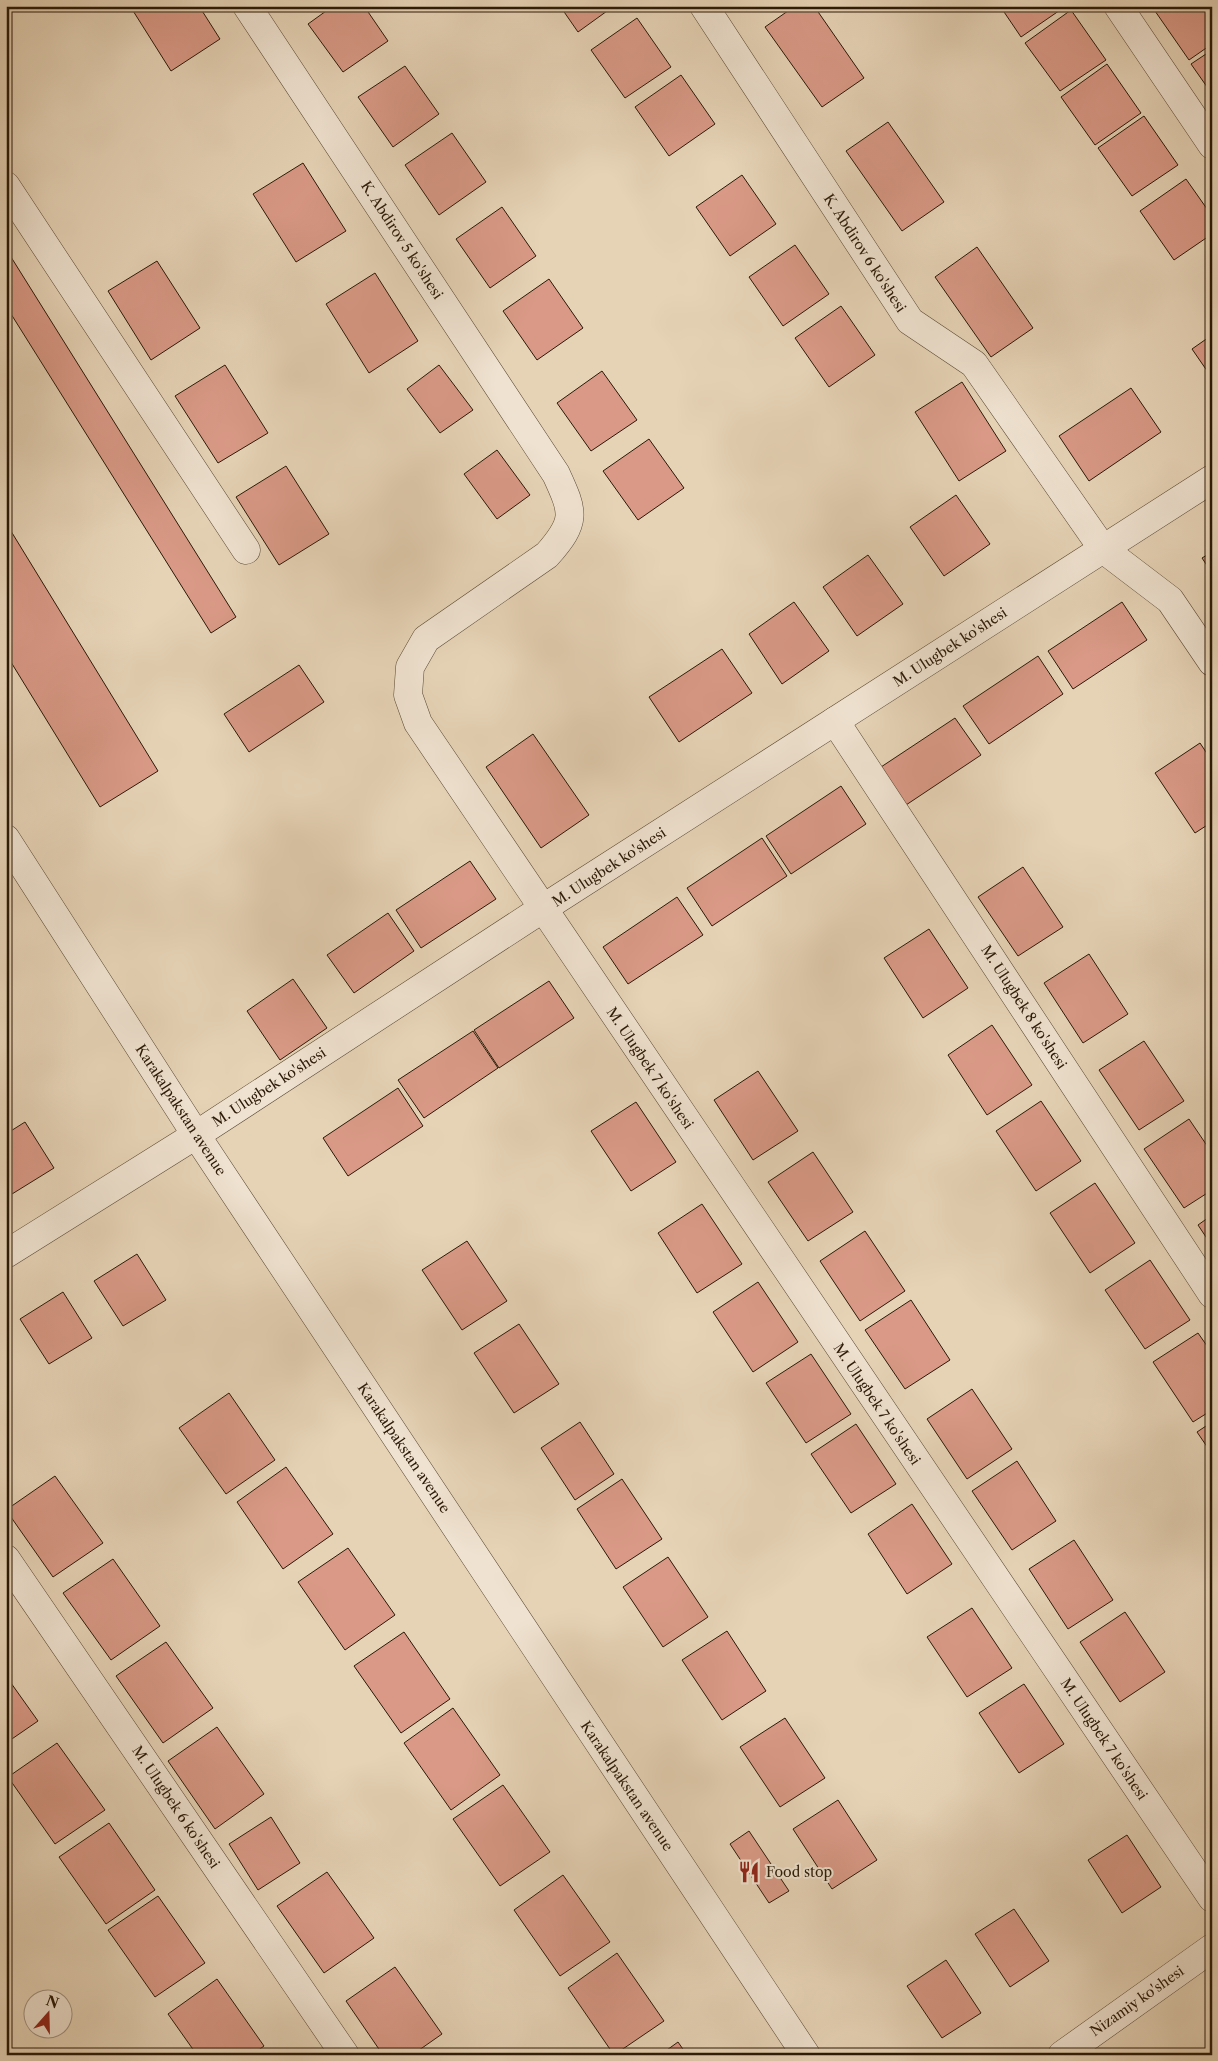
<svg xmlns="http://www.w3.org/2000/svg" width="1218" height="2061" font-family="'Libre Caslon Text',serif">
	<rect width="100%" height="100%" fill="#e6d3b6"/>
	<filter id="stains"><feTurbulence type="fractalNoise" baseFrequency=".004" numOctaves="4"/><feColorMatrix values="0 0 0 0 .2 0 0 0 0 .09 0 0 0 0 .02 0 0 0 .5 -.17"/></filter>
	<radialGradient id="worn" r=".72"><stop offset=".6" stop-color="#630" stop-opacity="0"/><stop offset="1" stop-color="#630" stop-opacity=".3"/></radialGradient>
	<g fill="#d99986" stroke="#2a1907">
		<path d="M130,6H199L220,39L171,71Z"/>
		<path d="M333,6H364L388,41L343,72L308,24Z"/>
		<path d="M560,6H614L578,32Z"/>
		<path d="M795,6H814L864,78L822,107L765,27Z"/>
		<path d="M1000,6H1066L1021,37Z"/>
		<path d="M1161,6H1212V44L1189,60L1155,11Z"/>
		<path d="M1071,10L1106,60L1060,91L1025,43Z"/>
		<path d="M637,18L671,67L625,98L591,50Z"/>
		<path d="M1212,50V94L1191,64Z"/>
		<path d="M1107,64L1141,113L1095,145L1061,97Z"/>
		<path d="M405,66L439,114L393,147L358,97Z"/>
		<path d="M681,75L715,124L669,156L635,107Z"/>
		<path d="M1144,116L1178,165L1132,196L1098,148Z"/>
		<path d="M888,122L944,202L902,231L846,151Z"/>
		<path d="M452,133L486,182L439,215L405,165Z"/>
		<path d="M303,163L346,231L296,262L253,194Z"/>
		<path d="M742,175L776,224L730,256L696,207Z"/>
		<path d="M1186,179L1212,216V234L1174,260L1140,211Z"/>
		<path d="M502,207L536,256L490,288L456,239Z"/>
		<path d="M795,245L829,294L783,326L749,277Z"/>
		<path d="M977,247L1033,328L991,357L935,277Z"/>
		<path d="M6,249L236,617L211,633L6,306Z"/>
		<path d="M157,261L200,328L151,360L108,291Z"/>
		<path d="M375,273L418,341L369,373L326,304Z"/>
		<path d="M549,279L583,328L537,360L503,311Z"/>
		<path d="M841,306L875,355L829,387L795,338Z"/>
		<path d="M1212,335V378L1192,349Z"/>
		<path d="M225,365L268,433L218,463L175,396Z"/>
		<path d="M439,365L473,410L440,433L407,389Z"/>
		<path d="M602,371L637,420L591,451L557,403Z"/>
		<path d="M962,382L1006,451L959,481L915,412Z"/>
		<path d="M1131,388L1161,432L1089,481L1059,436Z"/>
		<path d="M649,439L684,488L638,520L603,471Z"/>
		<path d="M497,450L530,495L497,519L464,474Z"/>
		<path d="M286,466L329,534L279,565L236,497Z"/>
		<path d="M956,495L990,544L944,576L910,527Z"/>
		<path d="M6,523L158,771L100,807L6,654Z"/>
		<path d="M1212,552V573L1202,558Z"/>
		<path d="M868,555L903,604L857,636L823,587Z"/>
		<path d="M794,602L829,651L782,684L749,634Z"/>
		<path d="M1122,602L1147,640L1073,689L1048,651Z"/>
		<path d="M722,649L752,693L679,742L649,697Z"/>
		<path d="M1038,656L1063,694L989,744L963,706Z"/>
		<path d="M299,665L324,702L249,752L224,714Z"/>
		<path d="M955,718L981,755L906,805L881,767Z"/>
		<path d="M533,734L589,815L541,848L486,767Z"/>
		<path d="M1200,743L1212,761V822L1195,833L1155,773Z"/>
		<path d="M841,786L866,824L791,874L766,836Z"/>
		<path d="M762,838L787,876L712,926L687,888Z"/>
		<path d="M470,861L496,899L421,948L396,910Z"/>
		<path d="M1023,867L1063,927L1018,956L978,897Z"/>
		<path d="M677,897L703,935L628,984L603,947Z"/>
		<path d="M388,913L414,951L354,993L327,955Z"/>
		<path d="M929,929L968,988L923,1018L884,958Z"/>
		<path d="M1089,954L1128,1014L1083,1043L1044,983Z"/>
		<path d="M293,979L327,1028L280,1060L247,1011Z"/>
		<path d="M549,981L574,1018L499,1068L474,1030Z"/>
		<path d="M992,1025L1032,1085L987,1115L948,1055Z"/>
		<path d="M473,1031L498,1068L424,1118L398,1080Z"/>
		<path d="M1144,1041L1184,1101L1139,1130L1099,1070Z"/>
		<path d="M758,1071L798,1131L753,1160L714,1100Z"/>
		<path d="M398,1088L423,1126L348,1176L323,1138Z"/>
		<path d="M1041,1101L1081,1161L1036,1191L996,1131Z"/>
		<path d="M636,1102L676,1162L631,1191L591,1131Z"/>
		<path d="M1189,1119L1212,1153V1190L1184,1208L1144,1149Z"/>
		<path d="M25,1122L54,1168L12,1194L6,1186V1134Z"/>
		<path d="M813,1152L853,1212L808,1241L768,1182Z"/>
		<path d="M1095,1183L1135,1243L1090,1273L1050,1213Z"/>
		<path d="M702,1204L742,1264L697,1293L658,1233Z"/>
		<path d="M1212,1215V1246L1198,1225Z"/>
		<path d="M865,1231L905,1291L860,1321L820,1261Z"/>
		<path d="M467,1241L507,1301L462,1330L422,1270Z"/>
		<path d="M137,1254L166,1300L123,1326L94,1281Z"/>
		<path d="M1150,1260L1190,1320L1145,1349L1105,1290Z"/>
		<path d="M758,1282L798,1342L753,1372L713,1312Z"/>
		<path d="M63,1292L92,1338L49,1364L20,1319Z"/>
		<path d="M911,1300L950,1360L905,1389L865,1330Z"/>
		<path d="M519,1324L559,1384L514,1413L474,1353Z"/>
		<path d="M1198,1333L1212,1353V1410L1193,1422L1153,1362Z"/>
		<path d="M811,1354L851,1414L806,1443L766,1383Z"/>
		<path d="M972,1389L1012,1449L967,1479L927,1419Z"/>
		<path d="M229,1393L275,1460L226,1494L179,1428Z"/>
		<path d="M580,1422L614,1474L575,1500L541,1448Z"/>
		<path d="M1212,1422V1454L1197,1432Z"/>
		<path d="M856,1424L896,1484L851,1513L811,1454Z"/>
		<path d="M1017,1461L1056,1521L1012,1550L972,1491Z"/>
		<path d="M286,1467L333,1534L283,1569L237,1502Z"/>
		<path d="M55,1476L103,1543L53,1577L6,1510Z"/>
		<path d="M622,1479L662,1539L616,1569L577,1509Z"/>
		<path d="M912,1504L952,1564L907,1594L868,1534Z"/>
		<path d="M1074,1540L1113,1600L1068,1629L1029,1569Z"/>
		<path d="M348,1548L395,1615L345,1650L298,1582Z"/>
		<path d="M668,1557L708,1617L663,1647L623,1587Z"/>
		<path d="M113,1559L160,1626L111,1660L63,1593Z"/>
		<path d="M972,1608L1012,1668L967,1697L927,1637Z"/>
		<path d="M1125,1612L1165,1672L1120,1702L1080,1642Z"/>
		<path d="M727,1631L766,1691L722,1720L682,1660Z"/>
		<path d="M404,1632L450,1699L401,1733L354,1666Z"/>
		<path d="M166,1642L213,1708L163,1743L116,1676Z"/>
		<path d="M6,1676L38,1721L6,1743Z"/>
		<path d="M1024,1684L1064,1744L1019,1773L979,1713Z"/>
		<path d="M453,1708L500,1775L451,1810L404,1743Z"/>
		<path d="M785,1718L825,1778L780,1807L740,1747Z"/>
		<path d="M217,1727L264,1794L215,1829L168,1761Z"/>
		<path d="M57,1743L105,1810L55,1844L8,1777Z"/>
		<path d="M503,1785L550,1852L500,1886L453,1819Z"/>
		<path d="M838,1800L877,1860L832,1889L793,1829Z"/>
		<path d="M271,1817L300,1863L258,1890L229,1844Z"/>
		<path d="M109,1823L155,1890L106,1924L59,1857Z"/>
		<path d="M749,1831L789,1891L769,1903L730,1844Z"/>
		<path d="M1127,1835L1161,1887L1122,1913L1088,1860Z"/>
		<path d="M327,1872L374,1938L324,1973L277,1906Z"/>
		<path d="M563,1875L610,1942L560,1976L514,1910Z"/>
		<path d="M158,1896L205,1963L155,1997L108,1930Z"/>
		<path d="M1014,1909L1049,1961L1010,1987L975,1934Z"/>
		<path d="M617,1953L664,2021L614,2055L568,1988Z"/>
		<path d="M946,1960L981,2013L942,2038L907,1986Z"/>
		<path d="M395,1967L442,2034L412,2055H383L346,2001Z"/>
		<path d="M217,1979L264,2046L252,2055H197L168,2014Z"/>
		<path d="M678,2042L687,2055H660Z"/>
	</g>
	<g fill="none" stroke-linecap="round" stroke-linejoin="round">
		<g stroke="#594833" stroke-width="29">
			<g id="minor">
				<path d="M247,6L556,474C574,513 577,521 547,555L426,639L410,667L408,695L418,723L1212,1898"/>
				<path d="M704,6L910,321L974,364L1103,549L1170,600L1212,662"/>
				<path d="M1118,6L1212,145"/>
				<path d="M6,186L246,550"/>
				<path d="M835,721L1212,1294"/>
				<path d="M6,839L196,1135L806,2055"/>
				<path d="M6,1254L196,1135L542,909L1212,479"/>
				<path d="M6,1559L345,2055"/>
				<path d="M1062,2055L1212,1948"/>
			</g>
		</g>
		<use href="#minor" stroke="#efe2d0" stroke-width="28"/>
	</g>
	<defs>
		<g id="restaurant-bare" transform="scale(1.725)"><path d="M-5-6h1v4h1v-4h1v4h1v-4h1v5L-1.5 .5V6h-2V.5L-5-1ZM5-6V6H3V1.5H1.5Q1.5-4 5-6Z" fill="#8f2418" stroke="#efe2d0" stroke-width="2.5" paint-order="stroke"/></g>
	</defs>
	<g fill-rule="evenodd">
		<use href="#restaurant-bare" x="749" y="1872"/>
	</g>
	<g text-anchor="middle" dominant-baseline="central" stroke-width="4" stroke-linejoin="round" paint-order="stroke">
		<g font-size="14" fill="#2a1907" stroke="#efe2d0">
			<text transform="translate(402 240) rotate(57)">K. Abdirov 5 ko'shesi</text>
			<text transform="translate(865 253) rotate(57)">K. Abdirov 6 ko'shesi</text>
			<text transform="translate(950 647) rotate(-33)">M. Ulugbek ko'shesi</text>
			<text transform="translate(609 867) rotate(-33)">M. Ulugbek ko'shesi</text>
			<text transform="translate(1024 1007) rotate(57)">M. Ulugbek 8 ko'shesi</text>
			<text transform="translate(650 1068) rotate(56)">M. Ulugbek 7 ko'shesi</text>
			<text transform="translate(269 1087) rotate(-33)">M. Ulugbek ko'shesi</text>
			<text transform="translate(181 1110) rotate(57)">Karakalpakstan avenue</text>
			<text transform="translate(877 1404) rotate(56)">M. Ulugbek 7 ko'shesi</text>
			<text transform="translate(404 1448) rotate(56)">Karakalpakstan avenue</text>
			<text transform="translate(1104 1739) rotate(56)">M. Ulugbek 7 ko'shesi</text>
			<text transform="translate(627 1786) rotate(56)">Karakalpakstan avenue</text>
			<text transform="translate(176 1807) rotate(56)">M. Ulugbek 6 ko'shesi</text>
			<text transform="translate(1137 2001) rotate(-35)">Nizamiy ko'shesi</text>
		</g>
		<g font-size="14" fill="#2a1907" stroke="#efe2d0" text-anchor="start">
			<text x="766" y="1872">Food stop</text>
		</g>
	</g>
	<rect width="1218" height="2061" fill="none" stroke="#e6d3b6" stroke-width="25"/>
	<rect x="8" y="8" width="1203" height="2046" fill="none" stroke="#2a1907" stroke-width="2.5"/>
	<rect x="12" y="12" width="1193" height="2036" fill="none" stroke="#2a1907"/>
	<g transform="translate(48 2014) rotate(20)"><circle r="24" fill="#efe2d0" stroke="#a09280"/>
	<path d="M0-4L9 19L0 12L-9 19Z" fill="#8f2418"/>
	<text y="-8" font-size="14" font-weight="bold" text-anchor="middle" fill="#2a1907">N</text>
	</g>
	<rect width="100%" height="100%" filter="url(#stains)"/>
	<rect width="100%" height="100%" fill="url(#worn)"/>
</svg>
